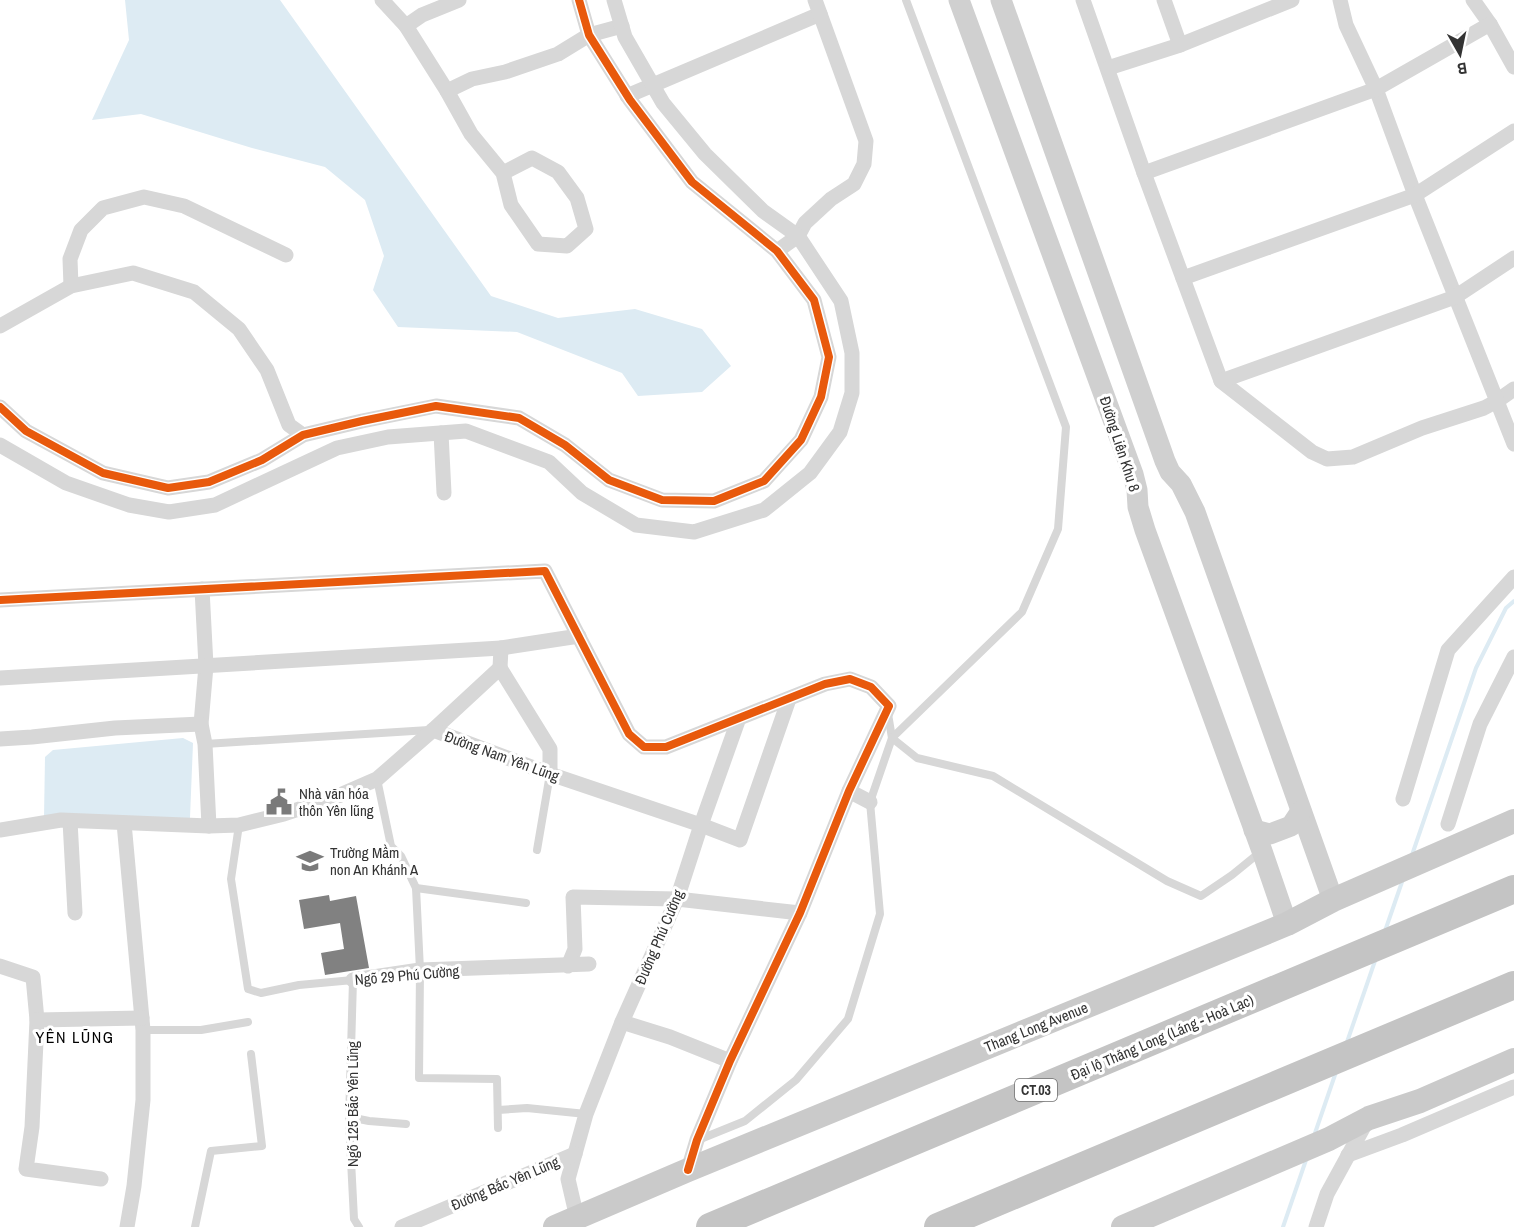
<svg xmlns="http://www.w3.org/2000/svg" width="1514" height="1227" font-family="'Archivo Narrow',sans-serif">
	<rect width="100%" height="100%" fill="#fff"/>
	<g fill="#ddebf3">
		<path d="M125,0H280L491,296L558,318L635,309L702,329L731,366L702,392L638,396L622,373L517,332L398,327L373,290L384,256L365,200L325,167L252,148L141,114L92,120L129,40Z"/>
		<path d="M183,738L193,743L190,818H44L45,757L53,750Z"/>
	</g>
	<g fill="none" stroke-linecap="round" stroke-linejoin="round">
		<g stroke="#ddebf3" stroke-width="4">
			<path d="M1412,855L1476,668L1506,608L1514,601"/>
			<path d="M1385,931L1403,879"/>
			<path d="M1347,1042L1376,958"/>
			<path d="M1314,1136L1336,1072"/>
			<path d="M1283,1227L1306,1160"/>
		</g>
	</g>
	<path fill="#818181" d="M329,895L330,901L356,896L369,968L325,975L321,953L344,949L340,923L304,929L299,900Z"/>
	<g fill="none" stroke-linecap="round" stroke-linejoin="round">
		<g stroke="#d7d7d7" stroke-width="8">
			<path d="M888,714L892,738L917,758L993,776L1167,881L1201,896L1232,875L1259,853"/>
			<path d="M205,744L429,730"/>
			<path d="M377,779L391,846L401,856L416,888L420,970L419,1078L497,1079L498,1128"/>
			<path d="M239,825L231,879L248,989L261,993L299,985L353,980L349,1121L354,1219L359,1227"/>
			<path d="M537,850L550,774"/>
			<path d="M416,888L526,903"/>
			<path d="M143,1030H201L248,1022"/>
			<path d="M498,1110L527,1108L586,1114"/>
			<path d="M349,1117L369,1121L406,1124"/>
			<path d="M698,1140L745,1121L796,1080L848,1019L880,914L870,802L892,738L1022,612L1058,529L1066,427L906,0"/>
			<path d="M195,1227L211,1151L262,1146L251,1054"/>
		</g>
		<g stroke="#d7d7d7" stroke-width="15">
			<path d="M382,0L406,26L447,91L471,134L503,173L511,205L538,244L567,246L586,229L577,198L558,172L532,158L503,173"/>
			<path d="M1083,0L1144,173L1221,381L1312,452L1327,459L1353,457L1422,428L1484,408L1497,401L1514,389"/>
			<path d="M1164,0L1180,45"/>
			<path d="M1340,0L1346,25L1376,89L1415,195L1514,444"/>
			<path d="M1473,0L1490,24L1514,67"/>
			<path d="M406,26L422,15L459,0"/>
			<path d="M1108,68L1180,45L1292,0"/>
			<path d="M447,91L472,79L505,72L558,54L589,35L622,26"/>
			<path d="M627,96L820,14"/>
			<path d="M1144,173L1376,89L1490,24"/>
			<path d="M777,251L798,236L805,223L831,199L854,184L864,164L866,141L815,0"/>
			<path d="M1183,278L1415,195L1514,131"/>
			<path d="M71,286L70,259L81,230L103,208L144,197L184,206L286,255"/>
			<path d="M0,326L71,286L133,273L194,292L239,329L267,370L289,425L303,435"/>
			<path d="M1221,381L1455,297L1514,258"/>
			<path d="M0,407L26,431L103,473L168,488L209,482L262,460L303,435L362,421L436,406L519,418L565,445L609,480L662,500L714,501L764,481L801,440L821,397L829,357L814,300L777,251L692,182L630,100L589,35L579,0"/>
			<path d="M441,433L444,493"/>
			<path d="M0,445L66,483L129,505L169,512L215,505L337,448L388,437L466,431L549,462L582,493L636,525L694,532L764,510L810,473L840,432L852,393V353L841,301L798,236L763,211L705,154L663,103L625,37L614,0"/>
			<path d="M202,589L206,666L201,724L205,744L209,826"/>
			<path d="M0,600L545,571L629,734L644,747H666L825,684L850,679L871,687L889,706L849,791L800,913L730,1061L697,1140L688,1170"/>
			<path d="M501,648L579,636"/>
			<path d="M0,678L501,648L500,668"/>
			<path d="M433,730L500,668L550,749V774"/>
			<path d="M0,739L32,737L115,728L201,724"/>
			<path d="M849,791L870,802"/>
			<path d="M1403,799L1448,650L1514,577"/>
			<path d="M70,821L75,913"/>
			<path d="M124,823L143,1030V1100L134,1186L127,1227"/>
			<path d="M1448,824L1480,724L1514,657"/>
			<path d="M0,830L61,820L209,826L239,825L284,814L338,796L377,779L433,730L550,774L701,825L740,840L789,699"/>
			<path d="M0,966L33,977L37,1020L32,1127L26,1169L101,1179"/>
			<path d="M568,966L575,949L573,897L677,899L800,913"/>
			<path d="M353,980L420,970L589,964"/>
			<path d="M37,1020L142,1018"/>
			<path d="M622,1022L670,1037L730,1061"/>
			<path d="M1348,1155L1402,1135L1514,1087"/>
			<path d="M577,1218L568,1179L586,1114L622,1022L677,899L701,825L739,718"/>
			<path d="M402,1227L575,1154"/>
			<path d="M1316,1227L1327,1194L1367,1121"/>
		</g>
		<g stroke="#d0d0d0" stroke-width="21">
			<path d="M959,0L1133,474L1137,490L1138,507L1145,530L1262,851L1287,924"/>
			<path d="M1001,0L1165,461L1170,472L1181,484L1195,512L1333,900"/>
			<path d="M1254,830L1270,834L1291,826L1301,811"/>
		</g>
		<g stroke="#cacaca" stroke-width="24">
			<path d="M555,1227L688,1170L1287,924L1333,900L1514,821"/>
			<path d="M1123,1227L1329,1139L1369,1118L1420,1101L1514,1060"/>
		</g>
		<g stroke="#c4c4c4" stroke-width="28">
			<path d="M710,1227L1514,889"/>
			<path d="M938,1227L1514,985"/>
		</g>
		<g stroke="#fff" stroke-width="11">
			<g id="cycleway">
				<path d="M0,407L26,431L103,473L168,488L209,482L262,460L303,435L362,421L436,406L519,418L565,445L609,480L662,500L714,501L764,481L801,440L821,397L829,357L814,300L777,251L692,182L630,100L589,35L579,0"/>
				<path d="M0,600L545,571L629,734L644,747H666L825,684L850,679L871,687L889,706L849,791L800,913L730,1061L697,1140L688,1170"/>
			</g>
		</g>
		<use href="#cycleway" stroke="#e8590c" stroke-width="8"/>
	</g>
	<defs>
		<g id="civic-bare" transform="scale(2.07)"><path d="M-.6-6.5H3V-4.5H.6V-3L4-1V1h2V6H-6V1h2V-1L-.6-3ZM-1.2 2.5V6h2.4V2.5Z" fill="#7a7a7a" stroke="#fff" stroke-width="2.5" paint-order="stroke"/></g>
		<g id="school-bare" transform="scale(2.07)"><path d="M0-5L7-2L0 1L-7-2ZM-4 1L0 2.5L4 1V4Q0 6-4 4Z" fill="#7a7a7a" stroke="#fff" stroke-width="2.5" paint-order="stroke"/></g>
	</defs>
	<g fill-rule="evenodd">
		<use href="#civic-bare" x="279" y="802"/>
		<use href="#school-bare" x="310" y="861"/>
	</g>
	<g text-anchor="middle" dominant-baseline="central" stroke-width="6" stroke-linejoin="round" paint-order="stroke">
		<rect fill="#fff" stroke="#707070" stroke-width="1.5" x="1015" y="1079" width="42" height="22" rx="4.5"/>
		<g font-size="14" font-weight="bold" fill="#333">
			<text x="1036" y="1090">CT.03</text>
		</g>
		<g font-size="15" fill="#333" stroke="#fff">
			<text transform="translate(1120 444) rotate(72)">Đường Liên Khu 8</text>
			<text transform="translate(502 756) rotate(20)">Đường Nam Yên Lũng</text>
			<text transform="translate(659 937) rotate(-67)">Đường Phú Cường</text>
			<text transform="translate(407 975) rotate(-5)">Ngõ 29 Phú Cường</text>
			<text transform="translate(1036 1027) rotate(-22)">Thang Long Avenue</text>
			<text transform="translate(1162 1037) rotate(-23)">Đại lộ Thăng Long (Láng - Hoà Lạc)</text>
			<text transform="translate(352 1104) rotate(-90)">Ngõ 125 Bắc Yên Lũng</text>
			<text transform="translate(505 1183) rotate(-23)">Đường Bắc Yên Lũng</text>
		</g>
		<g font-size="15" fill="#333" stroke="#fff" text-anchor="start">
			<text x="299" y="793">Nhà văn hóa<tspan x="299" dy="17">thôn Yên lũng</tspan></text>
			<text x="330" y="852">Trường Mầm<tspan x="330" dy="17">non An Khánh A</tspan></text>
		</g>
		<g font-size="16" letter-spacing="1.5" fill="#000" stroke="#fff">
			<text x="75" y="1037">YÊN LŨNG</text>
		</g>
	</g>
	<g transform="translate(1460 54) rotate(171)" stroke="#ffffff" stroke-width="4.5" paint-order="stroke">
	<path d="M0-4.5L10 22L0 15L-10 22Z" fill="#333333"/>
	<text y="-9" font-size="16" font-weight="bold" text-anchor="middle" fill="#333333">B</text>
	</g>
</svg>
